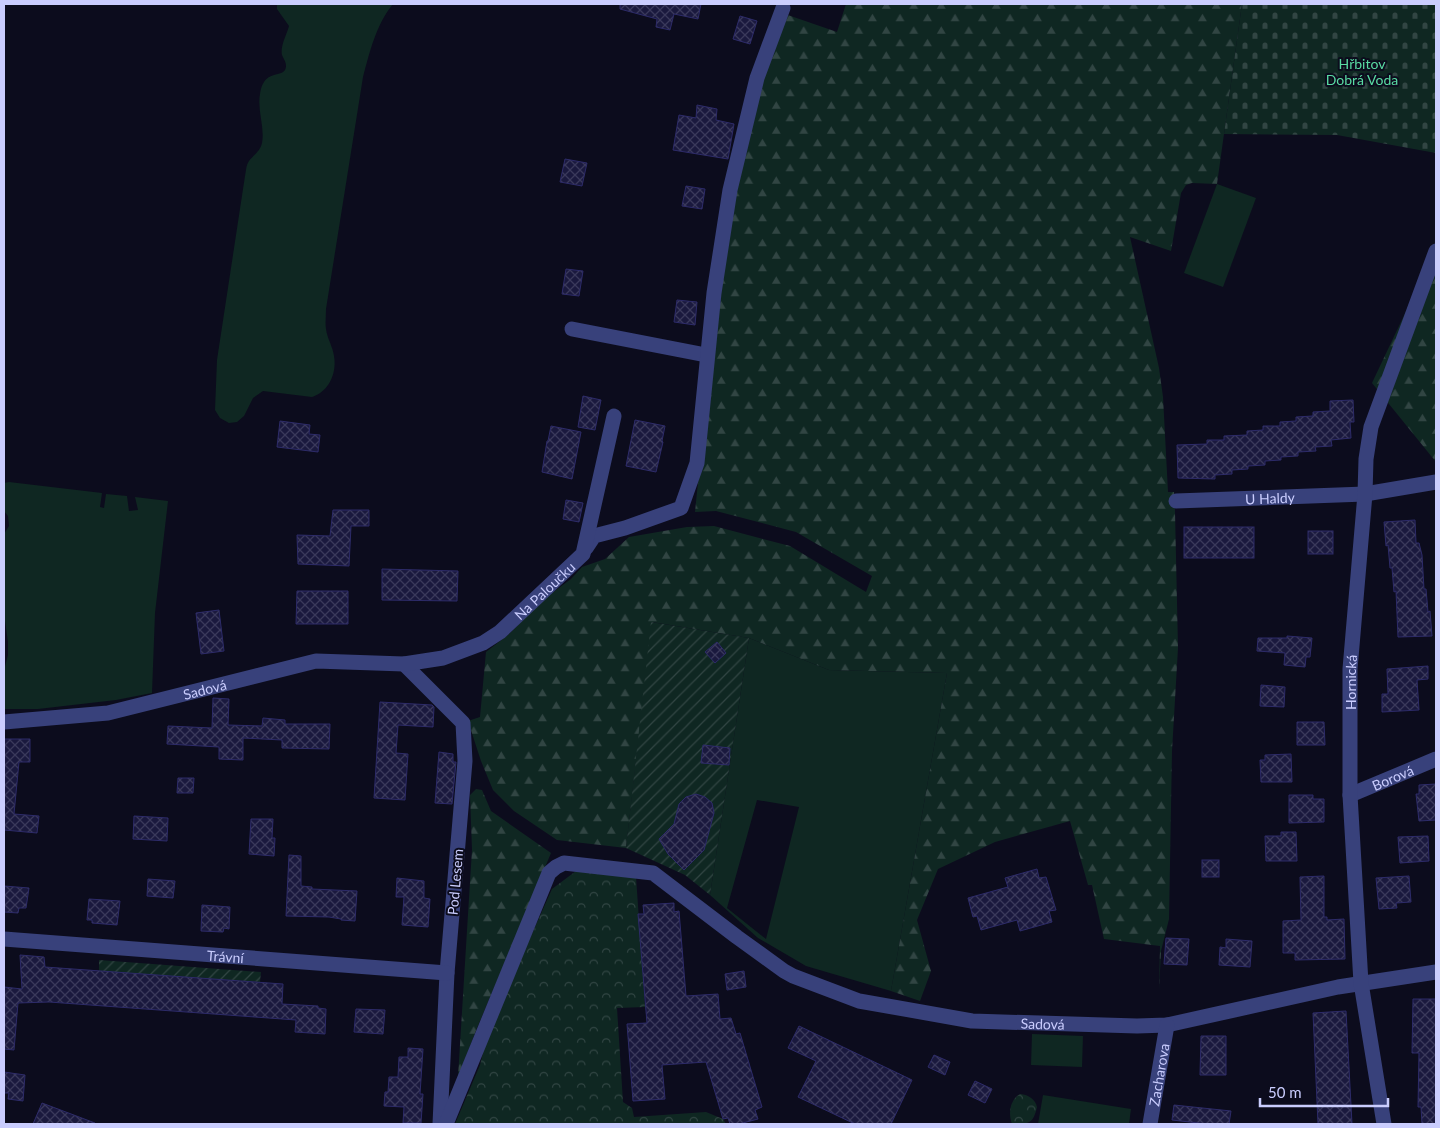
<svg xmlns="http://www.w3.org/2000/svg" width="1440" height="1128" font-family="Lato,sans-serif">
	<defs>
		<pattern id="forest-firs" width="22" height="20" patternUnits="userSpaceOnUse" patternTransform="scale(1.25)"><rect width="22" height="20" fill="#0f2722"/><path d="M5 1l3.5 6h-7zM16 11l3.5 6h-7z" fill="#314543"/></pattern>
		<pattern id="cemetery-stones" width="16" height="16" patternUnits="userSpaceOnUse" patternTransform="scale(1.25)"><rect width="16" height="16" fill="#0f2722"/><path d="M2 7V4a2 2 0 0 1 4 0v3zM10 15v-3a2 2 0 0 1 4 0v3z" fill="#314543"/></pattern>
		<pattern id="park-crowns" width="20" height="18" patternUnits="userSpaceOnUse" patternTransform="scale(1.25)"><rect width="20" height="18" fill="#0f2722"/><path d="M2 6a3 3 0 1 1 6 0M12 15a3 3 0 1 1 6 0" fill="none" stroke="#314543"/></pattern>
		<pattern id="garden-furrows" width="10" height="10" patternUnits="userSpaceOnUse" patternTransform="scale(1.25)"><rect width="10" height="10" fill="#0f2722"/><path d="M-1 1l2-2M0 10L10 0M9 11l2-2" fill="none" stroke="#314543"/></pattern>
		<pattern id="building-cross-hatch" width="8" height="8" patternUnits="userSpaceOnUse" patternTransform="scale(1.25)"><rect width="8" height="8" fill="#1a193e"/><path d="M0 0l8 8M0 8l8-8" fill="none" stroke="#3a395b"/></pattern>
	</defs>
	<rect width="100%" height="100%" fill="#0c0c1d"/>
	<g fill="#0f2722" fill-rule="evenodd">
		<path d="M277,4H393C376,25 370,51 363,77L326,309C326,316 325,323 326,329C327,338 333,347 334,356C337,373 329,392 312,397L263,391L253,398L244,416L237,422L229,423L220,418L215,410L217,360L245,176C246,172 246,165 249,161C253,155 260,152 262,143C265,127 257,110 260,94C264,69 280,78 285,70C288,64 284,60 282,55C280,46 287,34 289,26L277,9Z"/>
		<path d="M1217,184L1256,198L1223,287L1184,273Z"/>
		<path d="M9,482L102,493L100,507L104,508L106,494L127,496L129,511L138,510L135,497L168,501L155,613L152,693L116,700L38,709H4V670L8,655V642L4,614V534L9,526L8,516L4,511V483Z"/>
		<path d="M749,638L829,670L947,673L891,991L806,966L758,938L710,895ZM757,800L799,807L766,939L727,908Z"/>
		<path d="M1032,1034L1083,1036L1082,1067L1031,1065Z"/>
		<path d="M1043,1095L1131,1109L1129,1124H1038Z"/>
	</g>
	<g fill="url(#forest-firs)">
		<path d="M846,4H1242L1217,184L1192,183L1186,185L1181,193L1171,251L1130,237L1159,368L1163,397L1168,492H1174L1175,512L1178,648L1172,751L1169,919L1161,951L1159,990L1160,946L1104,939L1092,885H1088L1070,821L995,842L938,869L917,920L931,971L920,1001L891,991L947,673L829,670L749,638L652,622L626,848L557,840L514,811L493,790L481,761L468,721L480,717L486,652L509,634L544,599L571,579L582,567L605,559L629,537L687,527L714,526L790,546L866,592L872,576L796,532L716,511L695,512L713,335L726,238L763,70L782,13L837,32Z"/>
		<path d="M1436,248V462L1372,383Z"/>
		<path d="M476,789L482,790L491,811L551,853L477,1028L458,1077L472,850L470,795Z"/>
	</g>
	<path fill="url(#cemetery-stones)" d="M1242,4H1436V153L1337,135L1224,134Z"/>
	<g fill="url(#park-crowns)">
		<path d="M580,868L636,877L645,1007L617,1008L623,1102L632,1108L634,1117L706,1112L723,1119L726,1124H455L480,1065L488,1032L552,889Z"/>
		<path d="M1020,1094C1029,1095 1035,1099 1037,1107C1033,1124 1029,1124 1012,1124C1008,1113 1010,1100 1020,1094Z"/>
	</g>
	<g fill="url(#garden-furrows)">
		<path d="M651,622L749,638L710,895L685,875L626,848Z"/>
		<path d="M99,960L261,972L260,982L99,971Z"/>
	</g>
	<g fill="url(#building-cross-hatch)" stroke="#2d2b69">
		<path d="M620,4H701L698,19L674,14L670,30L656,27L657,19L620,9Z"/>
		<path d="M740,16L757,21L750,44L733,39Z"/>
		<path d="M697,105L717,109L716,120L734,124L728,159L673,150L679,115L696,118Z"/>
		<path d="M565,159L587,163L582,186L560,182Z"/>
		<path d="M686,186L705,189L702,209L682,206Z"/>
		<path d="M566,269L583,271L579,296L562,294Z"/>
		<path d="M677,300L697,302L695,325L674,322Z"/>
		<path d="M583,396L601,400L595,430L578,427Z"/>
		<path d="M1353,400L1354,422H1350L1351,438L1331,440L1332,446L1315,447L1316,451L1298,452V456L1281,457V460L1265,461V465L1248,466V469L1232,470V474L1215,475V479L1178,478L1177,445L1207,444V440H1224V436L1247,435V431L1263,430V426H1280V422L1296,421V417L1313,416V412L1330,411V401Z"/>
		<path d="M635,420L665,426L662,441L663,442L656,472L626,466Z"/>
		<path d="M280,421L310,425L309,434L320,435L318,452L277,447Z"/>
		<path d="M551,426L581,432L572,479L542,472L547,441H548Z"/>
		<path d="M566,500L583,503L579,522L563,519Z"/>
		<path d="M333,510H369V526H351L349,566L298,564L297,535L330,536Z"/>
		<path d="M1415,520L1416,543H1419L1422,555L1424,589H1426L1428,612L1430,611L1432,636L1398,637L1396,591L1394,592L1392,568H1390L1388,545L1386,546L1384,522Z"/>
		<rect x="1184" y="527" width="70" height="31"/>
		<rect x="1308" y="531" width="25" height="23"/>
		<path d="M382,569L458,571L457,601L382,600Z"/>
		<path d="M297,591H348V624H296Z"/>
		<path d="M219,610L224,651L201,654L196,613Z"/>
		<path d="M1287,636L1312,638L1310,657H1306L1305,667L1284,665L1285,653L1257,651L1258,638H1287Z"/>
		<path d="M717,642L726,653L715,663L705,652Z"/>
		<path d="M1428,666V679L1417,680L1419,710L1382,712V694H1388L1387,669Z"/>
		<path d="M1261,685L1285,687L1284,707L1260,706Z"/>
		<path d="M213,698L229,699L228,725L262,726L263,718L285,720V724H330L329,749L282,748V740L243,738V760L219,759V747L167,744L168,726L212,728Z"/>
		<path d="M380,702L432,705L434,707L433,727L398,725L396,753L408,754L405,800L374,798Z"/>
		<path d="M1297,722H1324L1325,745H1297Z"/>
		<path d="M4,739H30V762H19L14,814L39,816L37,833L4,830Z"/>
		<path d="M703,745L730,748L729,765L701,763Z"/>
		<path d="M439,752L453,754V762H456L452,804L435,803Z"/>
		<path d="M1291,754L1292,782H1261L1260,760H1265V755Z"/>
		<path d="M178,778H194L193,793H177Z"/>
		<path d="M1436,784V820L1419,821L1416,794H1419V785Z"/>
		<path d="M696,794L705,797L712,803L714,813L704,850L684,870L668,854L659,839L674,824L679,804L686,797Z"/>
		<path d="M1289,795H1313V799H1324V822L1289,823Z"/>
		<path d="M134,816L168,818L167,841L133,839Z"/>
		<path d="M251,819H273L272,838H275L274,856L249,854Z"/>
		<path d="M1281,832H1296L1297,861H1266L1265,836H1281Z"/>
		<path d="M1428,836L1429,861L1400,863L1398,837Z"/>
		<path d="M289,855L301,856V886L312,887V889L357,891L355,921L341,920V919L329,917L286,916Z"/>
		<rect x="1202" y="860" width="17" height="17"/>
		<path d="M1037,869L1039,878L1046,877L1056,910L1049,911L1052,922L1020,931L1017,920L981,930L977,916L973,917L968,898L1008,887L1005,878Z"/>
		<path d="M1324,876V917H1327V920L1344,919L1345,959L1295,960V953H1283V921L1301,920L1300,877Z"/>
		<path d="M1409,876L1411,902L1396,903L1397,908L1379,909L1376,878Z"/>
		<path d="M397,878L424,881V898L430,899L428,927L402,925L404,897H396Z"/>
		<path d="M148,879L175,881L173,898L147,896Z"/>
		<path d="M4,886L29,888L26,908H19L18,913L4,912Z"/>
		<path d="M89,899L120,901L117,925L92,923V920H87Z"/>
		<path d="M674,903V912L679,911L686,996L718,994L720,1019L731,1018L736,1034L740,1033L762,1107L755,1110L758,1119L739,1124H730L728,1118L723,1119L706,1062L662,1065L665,1099L633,1101L627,1024L647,1023L638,914H644L643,905Z"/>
		<path d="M202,905L230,907L229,929L224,928L223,932L201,931Z"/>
		<path d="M1166,938L1189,939L1187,965L1164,964Z"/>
		<path d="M1226,939L1252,941L1250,967L1219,965L1220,947L1226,948Z"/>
		<path d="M20,955L44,957L45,967L283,984L282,1004L318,1006V1008L326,1009L325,1034L295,1032L296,1020L49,1002L18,1003L14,1050L4,1049V987L22,989Z"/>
		<path d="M744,971L746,987L727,990L725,974Z"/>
		<path d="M1413,999H1436V1124H1422L1421,1107H1418L1419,1053H1412Z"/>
		<path d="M356,1009L385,1010L383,1034L354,1032Z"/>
		<path d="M1346,1011L1352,1124H1318L1313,1013Z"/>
		<path d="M799,1026L912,1080L891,1124H855L798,1097L816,1061L788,1048Z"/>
		<path d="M1201,1036H1226V1075H1200Z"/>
		<path d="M408,1048L423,1049L420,1094H423L421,1123H403L404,1107L384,1106L385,1092H388L389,1077H398L399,1057H408Z"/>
		<path d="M934,1055L950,1062L945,1075L928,1067Z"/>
		<path d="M4,1072L25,1075L23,1101L8,1099L9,1093H4Z"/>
		<path d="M975,1081L992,1089L985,1103L968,1095Z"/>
		<path d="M42,1103L95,1123V1124H33Z"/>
		<path d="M1174,1105L1231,1111L1229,1124H1207L1172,1120Z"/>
	</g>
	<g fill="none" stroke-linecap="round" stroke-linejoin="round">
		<g stroke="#38417b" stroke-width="15">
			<path d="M572,329L706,355"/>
			<path id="s1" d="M1176,501L1365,494L1436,482"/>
			<path d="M586,548L594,536L625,528L681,508L697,463L714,293L730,190L757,78L783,8"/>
			<path d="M404,664L463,723L465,761L447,973L440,1124"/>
			<path id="s2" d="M4,722L108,713L316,661L404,664L443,658L483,643L500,632L583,554L614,416"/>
			<path id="s3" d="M1350,795L1436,759"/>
			<path id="s4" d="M4,939L447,973"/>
			<path id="s5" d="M446,1124L549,873L556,867L564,863L653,873L737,937L784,971L793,976L859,1001L972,1021L1137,1026L1167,1025L1338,987L1436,972"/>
			<path id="s6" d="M1150,1124L1167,1025"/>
			<path id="s7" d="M1384,1124L1361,983L1350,795V669L1365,494L1366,459L1371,427L1436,251"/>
		</g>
	</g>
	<g text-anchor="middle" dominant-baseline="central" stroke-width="4" stroke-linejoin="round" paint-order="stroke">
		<g font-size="14" fill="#59dba3" stroke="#0c0c1d">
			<text x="1362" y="63">Hřbitov<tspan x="1362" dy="16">Dobrá Voda</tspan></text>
		</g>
		<g font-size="14" fill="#cacdfe" stroke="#0c0c1d">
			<text stroke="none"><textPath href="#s1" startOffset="94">U Haldy</textPath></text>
			<text stroke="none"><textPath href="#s2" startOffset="570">Na Paloučku</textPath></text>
			<text stroke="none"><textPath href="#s7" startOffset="444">Hornická</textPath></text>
			<text stroke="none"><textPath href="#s2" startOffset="204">Sadová</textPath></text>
			<text stroke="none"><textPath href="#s3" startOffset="46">Borová</textPath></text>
			<text transform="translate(455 882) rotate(-85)">Pod Lesem</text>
			<text stroke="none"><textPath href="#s4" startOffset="222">Trávní</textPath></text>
			<text stroke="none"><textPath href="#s5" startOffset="809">Sadová</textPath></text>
			<text stroke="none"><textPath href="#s6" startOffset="50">Zacharova</textPath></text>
		</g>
	</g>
	<rect width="1440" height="1128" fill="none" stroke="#cacdfe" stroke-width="10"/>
	<path d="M1260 1098v8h128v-8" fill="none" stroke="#cacdfe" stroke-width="2.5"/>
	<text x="1268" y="1098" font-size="15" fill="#cacdfe" stroke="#0c0c1d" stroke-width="4" paint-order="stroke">50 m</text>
</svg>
